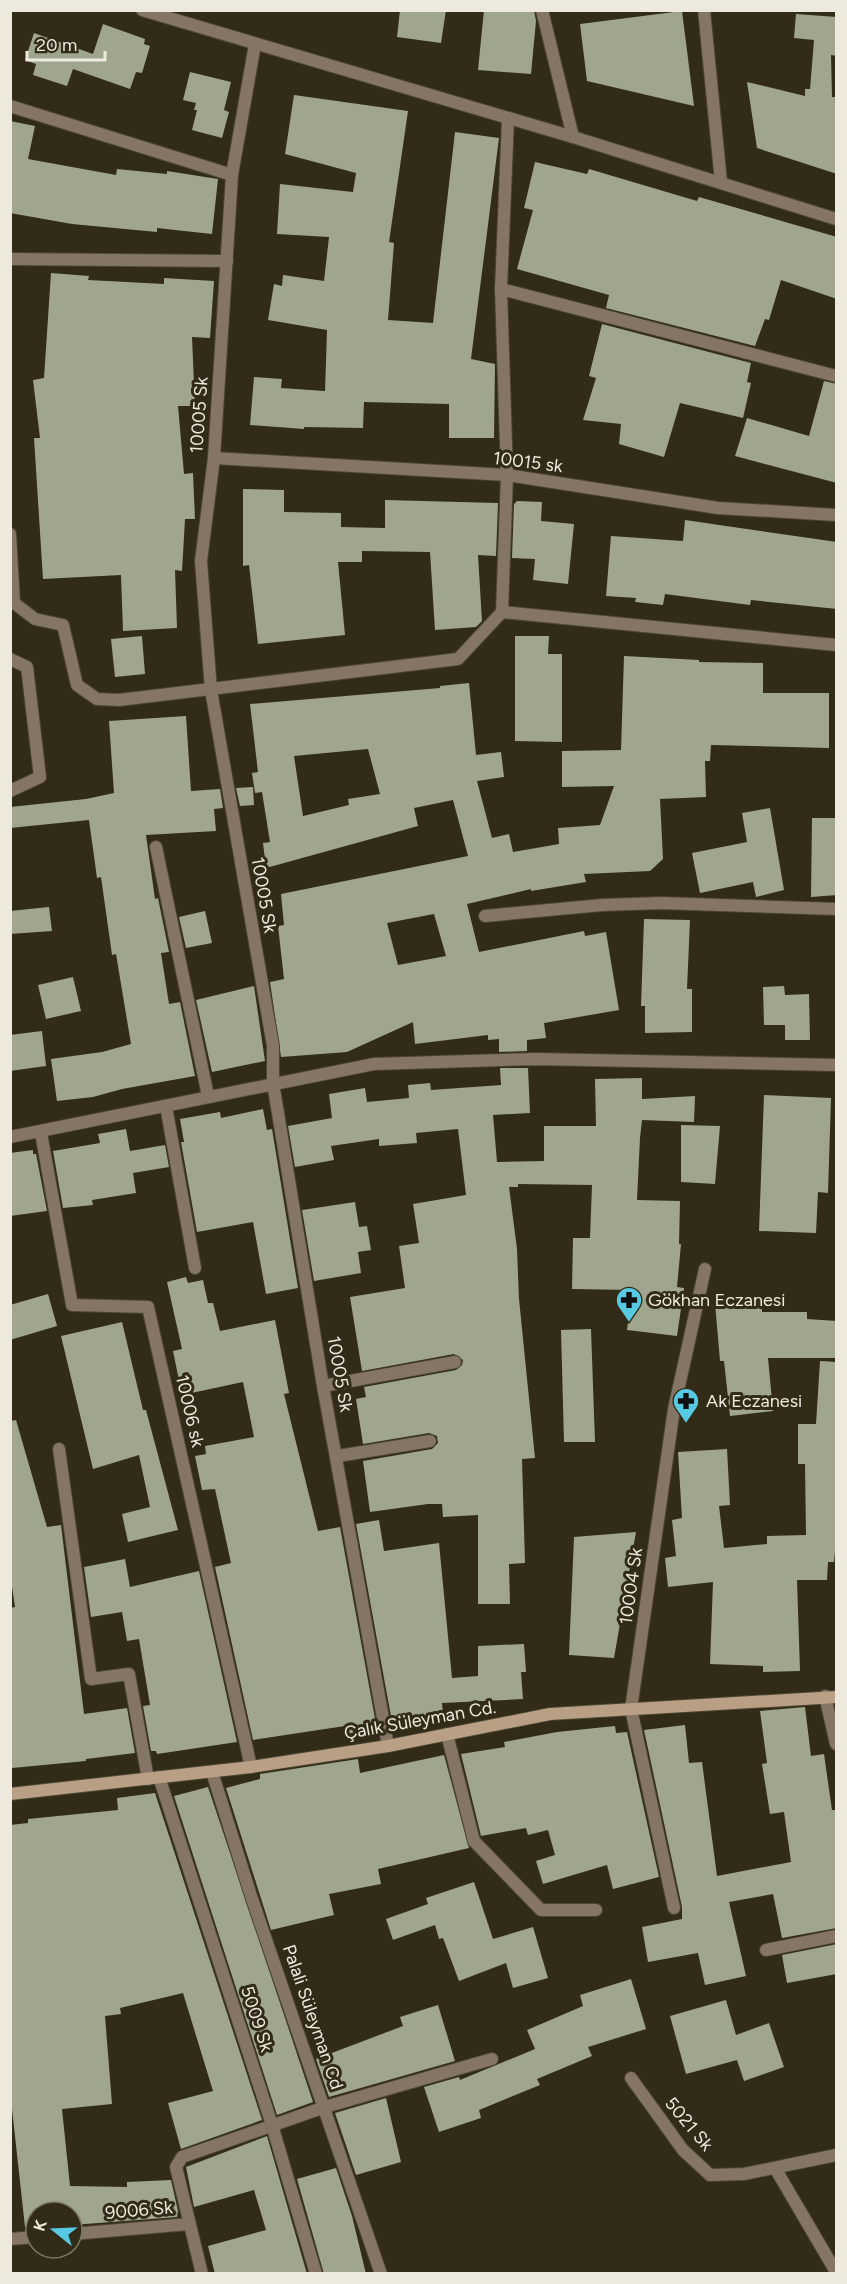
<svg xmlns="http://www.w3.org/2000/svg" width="847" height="2284" font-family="Figtree,sans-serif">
	<rect width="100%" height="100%" fill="#312b17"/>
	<g fill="#a0a68e" fill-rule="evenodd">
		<path d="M400,10H446L441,43L397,37Z"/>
		<path d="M484,10H534L536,21L531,74L478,70Z"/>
		<path d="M682,11L694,106L587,81L580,24Z"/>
		<path d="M796,14L837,17V56L831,55L832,97H837V174L757,148L747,82L805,96V89H810L814,40L794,38Z"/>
		<path d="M103,24L145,39L144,44L150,46L142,73L136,72L130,89L73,69L67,86L33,75L36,64L25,60L34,33L93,54Z"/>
		<path d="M190,72L231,82L224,110L229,112L222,138L192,130L197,110H194L196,103L183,100Z"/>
		<path d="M294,95L408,111L389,242L394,243L388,320L433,323L455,132L499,138L471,359L495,364L494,438H449V404L364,402L363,428L304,427V429L250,425L254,377L282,379L281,388L325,391L327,330L268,320L274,284L282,286L283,275L324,281L329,237L277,234L280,184L353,192L356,173L285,154Z"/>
		<path d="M10,121L35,126L28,159L116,175L117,169L167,174V171L218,179L212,234L157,228V232L72,224L10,213Z"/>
		<path d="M535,162L587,174L589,169L697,201L699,197L837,237V299L781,280L769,320L765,319L755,346L606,308L609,295L517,269L533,210L524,208Z"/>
		<path d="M51,273L89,276L88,280L164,284V278L214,281L210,338L192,337L195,406H178L184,474L193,473L195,519H185L182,571L175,570L177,628L123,631L121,575L43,579L34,438H40L33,380L44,378Z"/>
		<path d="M602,324L751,363L747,382L751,383L743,418L680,403L664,457L619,444L621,424L583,420L596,378L589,376Z"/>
		<path d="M824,381L837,384V483L735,456L747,418L809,436Z"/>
		<path d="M243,489L284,490V512L341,513V527L385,528V500L498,503L496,556L478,555L482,621L476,627L435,630L430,552L362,551V562H338L345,635L258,644L249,565L243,566Z"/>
		<path d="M517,501L542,502L541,521L574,524L568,584L533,580L535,559L512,558L514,504Z"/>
		<path d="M685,520L837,542V609L751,600L750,605L665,594L663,605L635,602L636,598L606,596L611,536L683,541Z"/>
		<path d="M142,636L145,674L115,677L111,639Z"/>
		<path d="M515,636H549L548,654H562V742L515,741Z"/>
		<path d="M624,656L699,660V662L763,663V693H829V748L711,745L710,761H705L706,797L660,799L663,859L650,871L584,874L586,882L531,891V889L467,904L479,952L584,931L585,936L606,932L619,1010L544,1023L546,1038L527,1040V1051L499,1052V1039L488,1040V1035L415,1044L413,1022L347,1052L281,1057L270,982L284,979L278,926L284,925L281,894L468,856L453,800L414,808L418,826L266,868L263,843L270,842L262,792L255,793L252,773L258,772L250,704L440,688V686L469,683L476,755L501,752L504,777L477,781L492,838L509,834L513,852L559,844L558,828L600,825L614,786L562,787V751L621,750ZM368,749L380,794L348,799L349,805L303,816L294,756ZM434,914L446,956L398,965L387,923Z"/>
		<path d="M186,716L191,791L220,789L223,808L214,809L216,831L146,835L155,899L158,898L169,952L161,953L169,1004L180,1002L195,1076L122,1089L93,1097L57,1101L51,1059L102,1052L131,1044L116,954L112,955L101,877L97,878L89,820L10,828V807L86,799L114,793L109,721Z"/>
		<path d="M253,787L254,805L240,806L236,788Z"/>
		<path d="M770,808L784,890L756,897L753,882L700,893L692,853L747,842L742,813Z"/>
		<path d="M812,818H836L837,895L811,897Z"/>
		<path d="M49,907L52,931L10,934V911Z"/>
		<path d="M205,911L212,943L186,948L179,917Z"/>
		<path d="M644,919L690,920L687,989H692V1032L645,1033V1006H641Z"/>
		<path d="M73,977L81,1011L46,1019L38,985Z"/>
		<path d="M254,986L265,1061L212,1072L196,1000Z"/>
		<path d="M784,986L785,995L809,994L810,1040H785V1025H764L763,987Z"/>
		<path d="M42,1031L46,1066L10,1071V1035Z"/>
		<path d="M500,1068H528L530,1113L493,1115L497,1162L544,1161V1126H596L595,1079L642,1078V1099L695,1096L694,1122L642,1120L640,1138L637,1200L680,1201L679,1244H681L677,1287L684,1288L677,1336L627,1330L632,1290L572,1289L573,1238H590L592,1185L518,1184V1187H509L517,1249L519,1299L535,1458L522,1459L525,1563L509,1564L510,1604H478V1515L443,1517L442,1504H428L370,1512L363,1461L432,1449L438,1443L437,1436L429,1433L363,1444L356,1399L366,1397L364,1387L456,1370L462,1365L463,1360L454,1354L362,1371L350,1297L405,1288L399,1246L419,1243L413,1204L466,1195L458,1129L416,1133L417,1143L379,1146V1139L331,1146L334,1160L295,1167L288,1126L332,1118L329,1094L365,1088L367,1102L409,1098L408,1085L430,1083L431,1090L501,1085Z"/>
		<path d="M764,1095L831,1098L828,1193L818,1192L816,1233L759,1231Z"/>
		<path d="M263,1109L267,1130L272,1129L298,1288L266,1294L253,1222L197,1232L181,1142H184L180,1119L220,1112L221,1118Z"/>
		<path d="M681,1125L720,1126L715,1184L681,1182Z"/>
		<path d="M126,1129L130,1151L165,1145L169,1167L133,1173L136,1193L92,1200L93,1205L63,1208L53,1151L100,1143L98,1134Z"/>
		<path d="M33,1150V1154H36L47,1211L10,1216V1153Z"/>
		<path d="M355,1202L359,1227L367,1226L371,1250L358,1252L361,1273L314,1281L302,1210Z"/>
		<path d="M186,1277L188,1283L203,1280L208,1303H213L220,1331L275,1320L289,1393L284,1394L318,1531L340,1527L376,1724L369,1725L370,1730L346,1734L345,1726L253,1740L215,1567L231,1563L215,1489L202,1490L195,1456L206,1454L205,1446L254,1437L243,1382L182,1395L173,1351L182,1349L167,1282Z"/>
		<path d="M48,1294L57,1326L10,1340V1305Z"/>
		<path d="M761,1300L762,1312H807V1319L837,1321V1358H768L773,1411L730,1416L724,1361H720L715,1303Z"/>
		<path d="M122,1322L143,1410H146L178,1530L128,1542L122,1514L150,1507L139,1455L93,1469L61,1336Z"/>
		<path d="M591,1329L595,1442H564L561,1330Z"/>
		<path d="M820,1361L837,1362V1528L834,1562H828L827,1580H797L800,1671L763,1672V1666L710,1664L713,1582L668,1587L665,1558L676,1556L672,1520L682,1518L678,1452L727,1449L730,1505L719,1506L724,1548L767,1544V1536L806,1535L805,1464H798V1424H816Z"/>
		<path d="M16,1420L47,1527L61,1525L84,1714L127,1708L135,1753L86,1759V1761L12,1768L10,1608L15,1607L10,1573V1421Z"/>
		<path d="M379,1520L384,1551L439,1543L452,1678L478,1676V1646L524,1644L526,1672H521L523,1699L442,1703L443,1714L392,1722L356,1524Z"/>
		<path d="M636,1532L614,1658L569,1655L574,1537Z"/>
		<path d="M125,1559L130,1587L199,1571L237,1742L157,1754L156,1751H151L143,1706L150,1705L139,1639L127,1641L122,1612L91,1617L84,1567Z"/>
		<path d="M805,1707L811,1756L824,1754L832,1810H837V1928L782,1938L773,1894L729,1902L746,1976L705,1985L698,1953L648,1962L642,1927L682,1919V1907L644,1730L685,1725L689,1763L702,1762L717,1876L791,1862L784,1812L770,1814L762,1764L767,1763L760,1711Z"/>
		<path d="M615,1726L616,1733L627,1732L659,1877L613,1889L607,1865L543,1884L536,1861L555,1855L548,1830L528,1835L526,1828L481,1836L461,1754L505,1747L504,1742L557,1732Z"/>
		<path d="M444,1755L469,1848L378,1869L381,1884L329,1894L334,1915L271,1930L226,1788L260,1779V1774L358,1759L360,1773Z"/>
		<path d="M208,1787L313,2102L277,2115L174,1796Z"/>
		<path d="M155,1793L262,2120L181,2149L168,2103L213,2091L183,1993L120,2008L121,2014L105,2016L112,2104L62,2109L70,2186L127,2187V2182L171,2180L178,2211L177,2217L72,2225V2212H36V2227H25L10,2091V1825L28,1823V1819L118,1810L117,1798Z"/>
		<path d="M474,1882L493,1939L533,1927L548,1978L513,1988L506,1963L459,1981L443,1938L439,1939L435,1925L393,1940L386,1919L428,1904L426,1898Z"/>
		<path d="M837,1944V1974L787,1983L782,1955Z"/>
		<path d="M631,1979L646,2029L588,2047L592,2056L537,2079L540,2085L479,2110L481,2118L439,2132L424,2087L459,2077L460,2080L535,2049L527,2030L583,2006L580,1995Z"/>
		<path d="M726,2000L736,2035L769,2023L784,2067L744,2081L737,2060L686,2074L670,2016Z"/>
		<path d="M438,2005L455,2061L329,2097L316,2059L403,2026L400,2017Z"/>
		<path d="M386,2098L401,2162L356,2175L335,2113Z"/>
		<path d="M267,2136L307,2274H215L208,2246L266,2230L254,2190L194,2207L186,2167Z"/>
		<path d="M336,2168L352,2216L366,2274H324L297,2179Z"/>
	</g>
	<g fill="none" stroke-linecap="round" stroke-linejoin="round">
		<g stroke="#4b4633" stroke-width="14">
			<g id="service">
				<path d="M10,659L27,667L40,777L10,791"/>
				<path d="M59,1449L91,1679L129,1674L148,1779"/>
				<path d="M631,1709L674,1908"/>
				<path d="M447,1734L474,1841L541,1910H596"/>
				<path d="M766,1950L836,1936"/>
				<path d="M325,2107L492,2059"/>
				<path d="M775,2168L836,2272"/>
			</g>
		</g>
		<g stroke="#4b4633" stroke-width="14">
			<g id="minor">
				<path d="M542,10L573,137"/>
				<path d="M704,10L721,182"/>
				<path d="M255,44L232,175L214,458L201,561L211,690L273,1046V1083L323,1386L388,1746"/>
				<path d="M10,106L232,175"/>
				<path d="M10,259L227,261"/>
				<path d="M501,289L836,376"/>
				<path d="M214,458L507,475L718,508L836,515"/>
				<path d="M10,534L14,603L35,619L63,625L77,685L97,699L119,700L458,659L502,612L836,645"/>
				<path d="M502,612L507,475L501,289L508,119"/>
				<path d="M156,847L208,1096"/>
				<path d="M485,916L602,905L661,903L836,909"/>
				<path d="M166,1106L195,1268"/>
				<path d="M41,1133L72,1305L148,1307L251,1767"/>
				<path d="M323,1386L455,1362"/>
				<path d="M338,1456L430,1441"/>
				<path d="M825,1696L836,1744"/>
				<path d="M631,1709L674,1409L705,1269"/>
				<path d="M212,1772L252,1899L381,2274"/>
				<path d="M159,1777L272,2125L316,2274"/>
				<path d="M631,2078L683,2150L710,2175L744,2174L836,2155"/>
				<path d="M72,2234L189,2224"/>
				<path d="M10,2239L36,2237"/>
				<path d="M202,2274L176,2167L182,2157L325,2107"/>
			</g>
		</g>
		<g stroke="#4b4633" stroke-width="14">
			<g id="tertiary">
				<path d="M142,10L573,137L836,219"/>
				<path d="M10,1137L374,1064L536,1059L836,1065"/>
			</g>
		</g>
		<g stroke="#4b4633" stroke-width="14">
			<path id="secondary" d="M10,1794L251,1767L388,1746L550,1714L836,1697"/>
		</g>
		<use href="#service" stroke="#857564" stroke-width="12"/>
		<use href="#minor" stroke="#857564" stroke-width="12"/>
		<use href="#tertiary" stroke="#857564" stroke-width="12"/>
		<use href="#secondary" stroke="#b99f84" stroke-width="12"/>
	</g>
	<defs>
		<g id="pharmacy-pin" transform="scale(1.35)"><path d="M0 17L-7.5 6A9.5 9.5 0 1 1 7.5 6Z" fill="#57c9e3" stroke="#312b17"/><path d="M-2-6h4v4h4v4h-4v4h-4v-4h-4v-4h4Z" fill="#111"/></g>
	</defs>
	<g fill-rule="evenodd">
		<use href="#pharmacy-pin" x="629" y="1300"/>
		<use href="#pharmacy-pin" x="686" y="1401"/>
	</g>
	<g text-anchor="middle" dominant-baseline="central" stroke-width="6" stroke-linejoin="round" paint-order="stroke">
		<g font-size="18" fill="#ede9dd" stroke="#312b17">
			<text transform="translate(199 415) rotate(-86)">10005 Sk</text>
			<text transform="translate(528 462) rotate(7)">10015 sk</text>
			<text transform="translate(264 895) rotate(80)">10005 Sk</text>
			<text transform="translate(340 1374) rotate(80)">10005 Sk</text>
			<text transform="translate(190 1411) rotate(77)">10006 sk</text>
			<text transform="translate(631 1586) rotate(-82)">10004 Sk</text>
			<text transform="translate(420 1720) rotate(-10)">Çalık Süleyman Cd.</text>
			<text transform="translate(313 2017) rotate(71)">Palali Süleyman Cd</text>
			<text transform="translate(257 2019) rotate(72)">5009 Sk</text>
			<text transform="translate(689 2124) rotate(50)">5021 Sk</text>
			<text transform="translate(139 2210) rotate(-5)">9006 Sk</text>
		</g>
		<g font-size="18" fill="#ede9dd" stroke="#312b17" text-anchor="start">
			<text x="648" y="1300">Gökhan Eczanesi</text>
			<text x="706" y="1401">Ak Eczanesi</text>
		</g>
	</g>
	<rect width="847" height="2284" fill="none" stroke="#ede9dd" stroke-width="24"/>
	<g transform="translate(54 2230) rotate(288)"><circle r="28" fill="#312b17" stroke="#7c7766" stroke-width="1.5"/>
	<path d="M0-4.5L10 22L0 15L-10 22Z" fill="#57c9e3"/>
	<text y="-9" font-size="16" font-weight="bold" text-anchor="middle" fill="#ede9dd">K</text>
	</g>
	<path d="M27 51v9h78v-9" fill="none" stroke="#ede9dd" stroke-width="3"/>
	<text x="36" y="51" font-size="18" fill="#ede9dd" stroke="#312b17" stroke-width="4.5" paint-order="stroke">20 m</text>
</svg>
